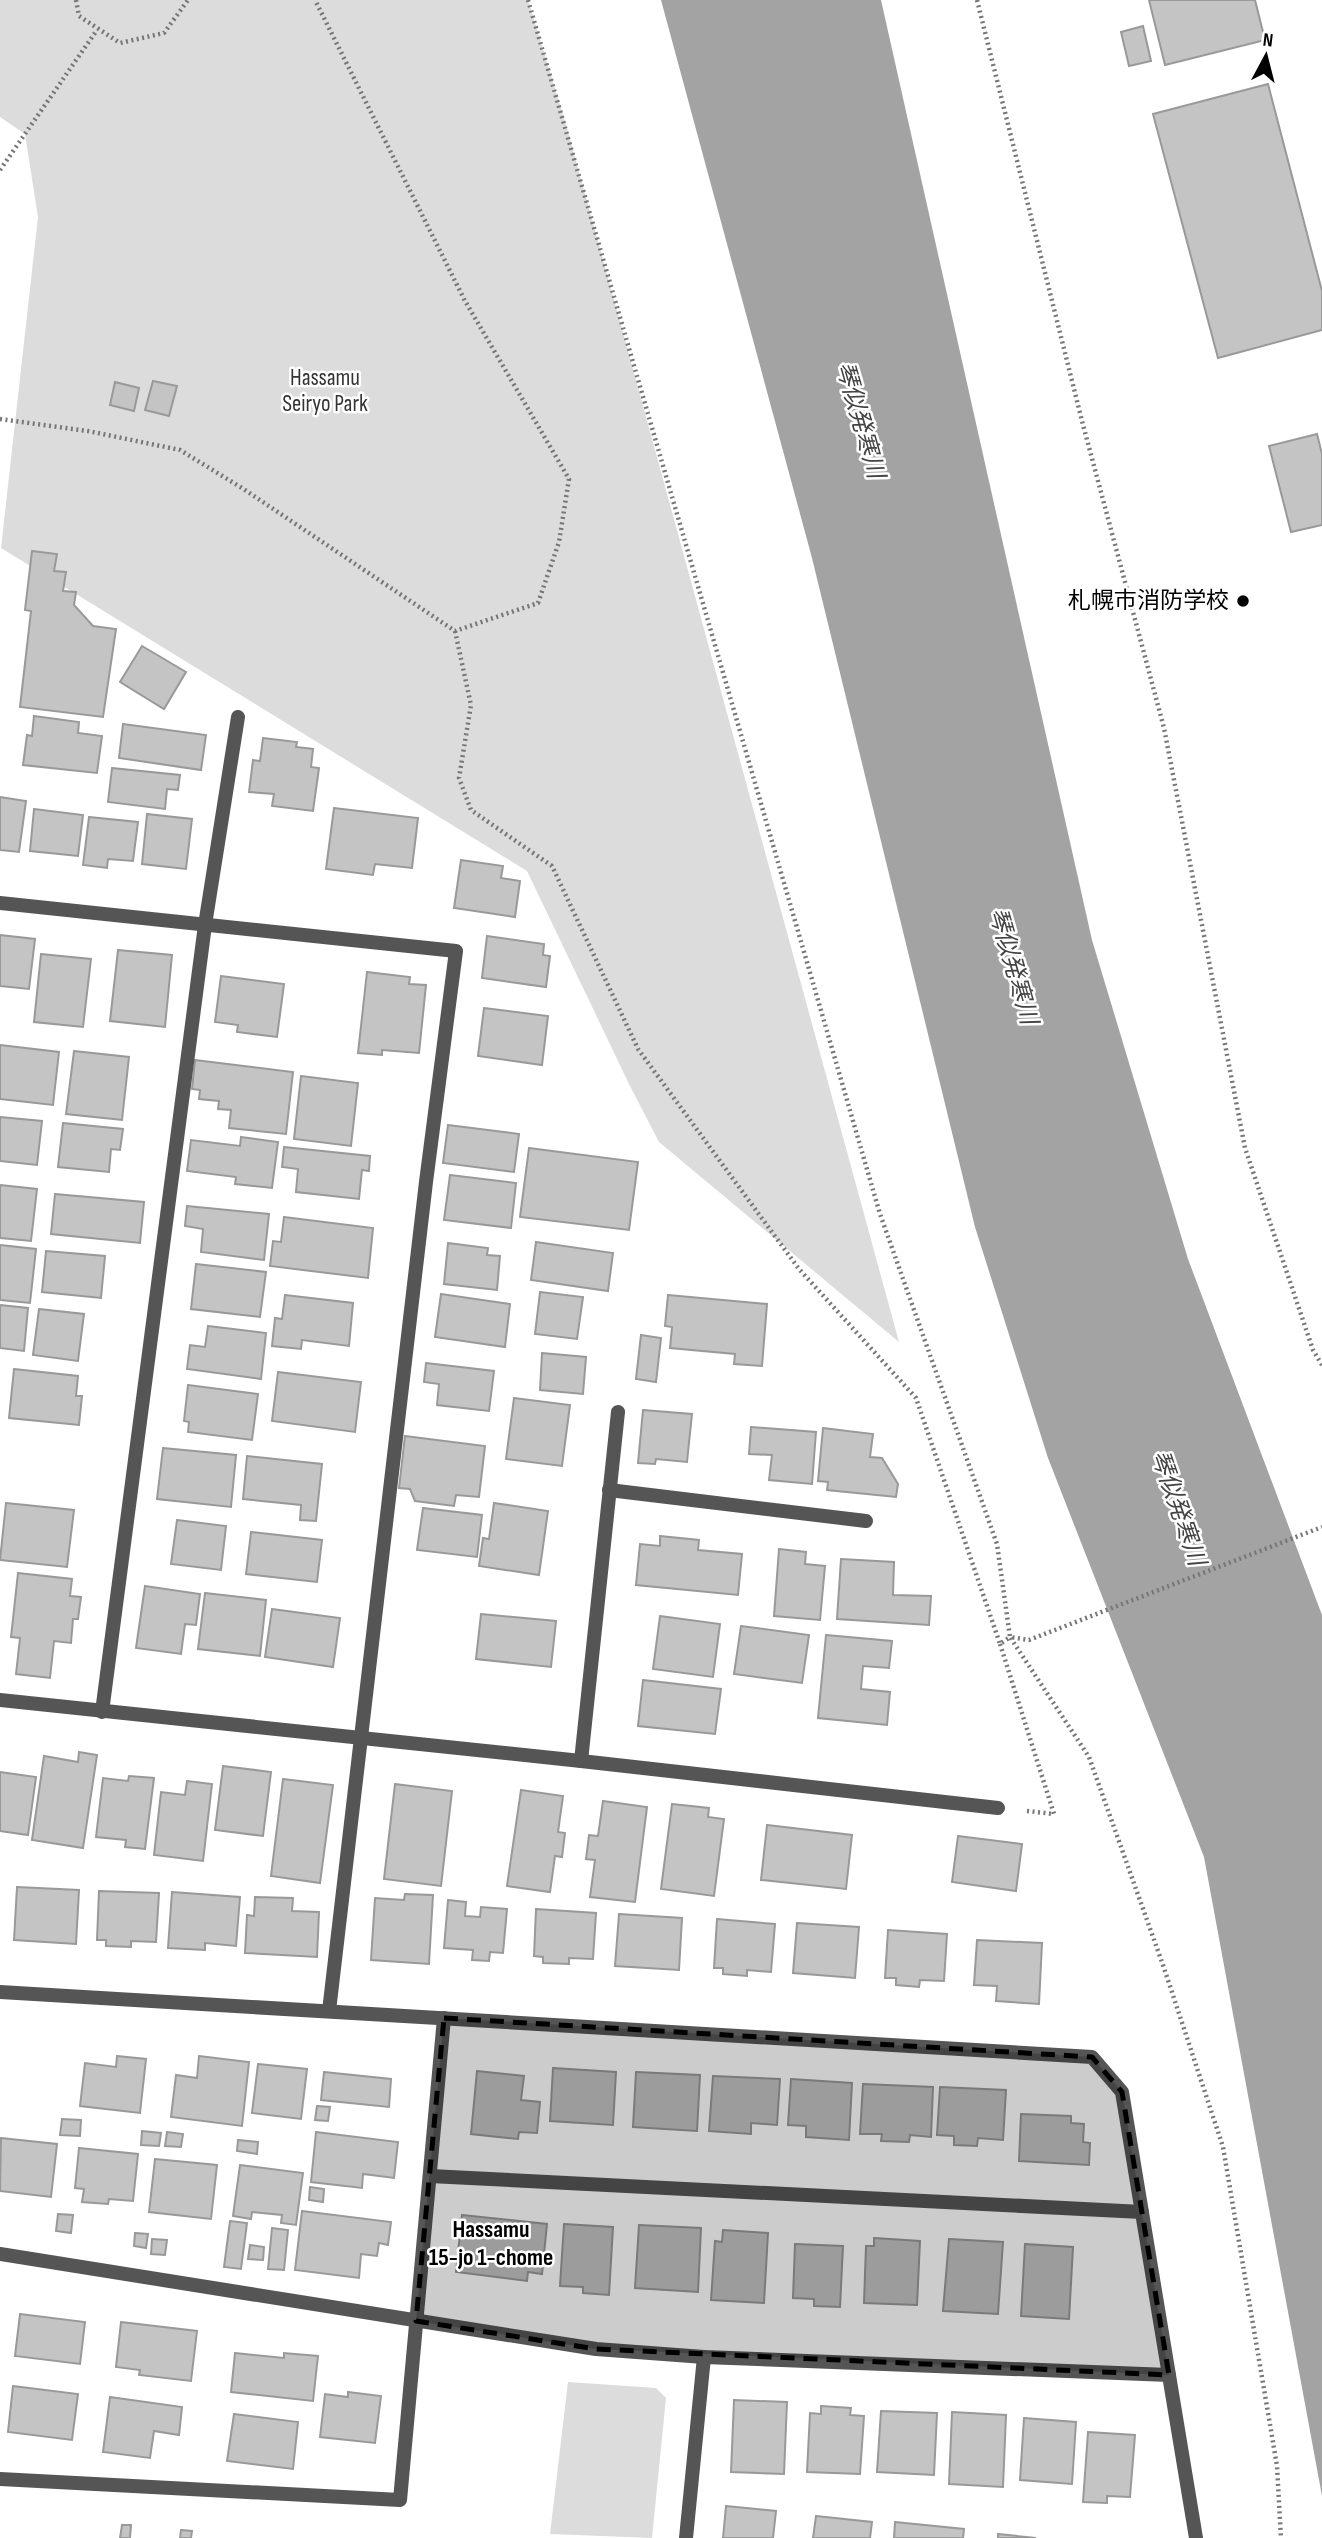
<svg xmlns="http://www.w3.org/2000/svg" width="1322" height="2538" font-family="'Sofia Sans Condensed','Noto Sans JP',sans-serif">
	<rect width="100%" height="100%" fill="#fff"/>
	<g fill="#dcdcdc">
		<path d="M0,0H528L567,128L899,1342L659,1142L630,1086L527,871L1,548L38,217L25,134L0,117Z"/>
		<path d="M568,2382L656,2388L666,2398L652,2538L550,2534Z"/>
	</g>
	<path fill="#a3a3a3" d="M661,0H881L1092,940L1188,1259L1322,1615V2496L1204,1857L1048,1458L975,1227L812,558Z"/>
	<g fill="#c4c4c4" stroke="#999" stroke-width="2">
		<path d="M1149,0H1255L1265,40L1165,65Z"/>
		<path d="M1143,26L1151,61L1129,66L1121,32Z"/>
		<path d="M1268,84L1322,291V330L1218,358L1153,114Z"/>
		<path d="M153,381L177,386L169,416L145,410Z"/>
		<path d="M115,382L139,388L134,411L110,405Z"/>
		<path d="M1317,434L1322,454V525L1291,532L1269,446Z"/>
		<path d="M32,551L57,554L54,571L66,572L63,591L76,592L74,605L93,626L116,629L103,717L20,707L31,611L25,610Z"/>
		<path d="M142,646L186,672L164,709L120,682Z"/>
		<path d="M34,716L79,722L78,733L102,736L97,773L23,765L27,735L32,736Z"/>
		<path d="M123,724L206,735L201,770L119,758Z"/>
		<path d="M263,738L297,742L296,747L313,749L311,767L319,768L313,811L272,806L274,794L249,792L253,760L260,761Z"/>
		<path d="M112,768L180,775L178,790L167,789L165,809L108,802Z"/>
		<path d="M0,797L26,801L19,852L0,850Z"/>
		<path d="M334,808L418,818L412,868L375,864L373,875L326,869Z"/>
		<path d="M34,809L83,815L78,856L30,851Z"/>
		<path d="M147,814L192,819L186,869L142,864Z"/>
		<path d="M89,817L138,822L133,861L108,859L107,868L83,865Z"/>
		<path d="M461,860L503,866L501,878L520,881L515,917L454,908Z"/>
		<path d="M0,935L35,939L29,989L0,986Z"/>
		<path d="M487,936L544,944L543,955L550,956L546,987L482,978Z"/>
		<path d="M118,950L172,955L165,1027L110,1021Z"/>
		<path d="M41,954L91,959L83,1027L34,1022Z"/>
		<path d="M367,972L410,977L409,984L426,985L419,1053L382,1050V1055L358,1053Z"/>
		<path d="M221,976L284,984L277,1037L237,1032L238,1025L215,1022Z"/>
		<path d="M484,1008L548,1016L542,1065L478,1056Z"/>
		<path d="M0,1045L59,1052L53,1105L0,1099Z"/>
		<path d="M74,1051L129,1057L122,1120L66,1114Z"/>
		<path d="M195,1060L293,1072L286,1134L229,1128L231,1110L218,1109L219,1101L199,1099L200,1090L192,1089Z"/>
		<path d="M301,1076L358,1083L351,1146L294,1139Z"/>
		<path d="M0,1117L42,1121L37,1165L0,1161Z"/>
		<path d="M63,1123L123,1129L120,1150L111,1149L109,1172L58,1167Z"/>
		<path d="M448,1125L519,1134L514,1172L443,1163Z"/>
		<path d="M241,1137L278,1142L272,1188L235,1184L236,1177L187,1171L191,1140L240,1146Z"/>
		<path d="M284,1147L370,1156L369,1171L362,1170L359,1199L296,1192L298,1169L282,1167Z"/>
		<path d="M529,1148L638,1162L629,1230L520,1217Z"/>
		<path d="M450,1175L516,1183L511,1228L444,1220Z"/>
		<path d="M0,1185L37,1189L31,1241L0,1238Z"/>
		<path d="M55,1194L144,1202L140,1243L51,1234Z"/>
		<path d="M187,1206L269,1214L264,1260L201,1252L203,1229L185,1226Z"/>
		<path d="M284,1217L373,1228L368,1278L270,1266L273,1241L281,1242Z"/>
		<path d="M536,1242L613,1253L608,1291L531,1280Z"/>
		<path d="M448,1243L488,1248L487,1255L500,1256L497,1290L444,1284Z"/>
		<path d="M0,1245L36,1249L30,1303L0,1300Z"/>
		<path d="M46,1251L105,1256L101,1298L42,1292Z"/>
		<path d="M196,1264L266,1272L260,1317L191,1309Z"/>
		<path d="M540,1292L583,1297L577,1339L535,1334Z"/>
		<path d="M441,1294L510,1304L505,1347L435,1337Z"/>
		<path d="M285,1295L353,1303L349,1346L302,1340L301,1349L272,1346L275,1318L282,1319Z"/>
		<path d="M668,1295L767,1304L762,1366L734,1364L735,1354L670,1348L672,1327L665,1326Z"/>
		<path d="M0,1305L28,1308L24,1351L0,1348Z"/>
		<path d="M39,1309L84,1314L78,1361L33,1355Z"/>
		<path d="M208,1326L266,1333L261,1379L187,1369L190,1345L205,1347Z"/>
		<path d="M641,1335L661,1338L656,1382L636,1379Z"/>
		<path d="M542,1353L586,1357L583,1394L540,1390Z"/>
		<path d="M426,1363L494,1371L489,1411L437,1405L439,1384L424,1382Z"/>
		<path d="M14,1369L78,1376L76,1396H82L79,1425L9,1418Z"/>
		<path d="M278,1372L361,1382L355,1432L272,1421Z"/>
		<path d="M188,1385L258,1394L252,1440L188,1432L189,1422L184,1421Z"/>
		<path d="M514,1398L570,1405L562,1466L506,1459Z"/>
		<path d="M643,1410L692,1414L687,1462L656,1459L655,1464L638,1463Z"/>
		<path d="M751,1427L816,1432L812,1484L769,1480L772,1455L749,1454Z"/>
		<path d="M823,1428L873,1434L870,1457L882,1458L898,1484L896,1497L827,1490L828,1482L818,1481Z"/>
		<path d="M405,1436L485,1446L479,1497L456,1495L454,1506L415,1501L410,1489L399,1488Z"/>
		<path d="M163,1448L236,1455L231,1507L157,1499Z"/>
		<path d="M247,1456L322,1464L316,1521L300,1520L301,1505L243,1499Z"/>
		<path d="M6,1503L74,1510L67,1567L0,1560Z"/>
		<path d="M494,1503L548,1511L539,1575L479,1566L483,1538L489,1539Z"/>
		<path d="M423,1508L482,1515L477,1557L417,1550Z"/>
		<path d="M177,1520L226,1526L221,1570L171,1564Z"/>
		<path d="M251,1532L322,1540L317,1582L246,1574Z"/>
		<path d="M660,1536L699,1540L698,1550L742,1554L738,1595L636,1585L640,1544L660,1546Z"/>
		<path d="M779,1549L806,1552L805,1564L825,1566L820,1620L774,1616Z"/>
		<path d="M841,1559L894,1562L893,1595L931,1596L929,1625L837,1619Z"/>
		<path d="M18,1573L72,1579L70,1596L81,1597L78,1619H73L71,1643L54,1641L50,1678L16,1674L20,1638L11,1637Z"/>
		<path d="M145,1586L200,1594L196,1625L185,1624L181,1654L136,1648Z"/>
		<path d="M205,1593L266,1600L260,1656L198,1649Z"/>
		<path d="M272,1609L340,1618L333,1667L265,1657Z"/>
		<path d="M481,1614L556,1621L551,1667L476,1659Z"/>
		<path d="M660,1616L720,1624L713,1677L653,1669Z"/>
		<path d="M741,1626L809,1635L802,1683L734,1674Z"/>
		<path d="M826,1635L892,1641L889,1668L863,1666L861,1689L890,1692L887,1725L818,1718Z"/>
		<path d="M643,1680L721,1689L715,1734L638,1726Z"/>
		<path d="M79,1752L97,1755L83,1848L32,1840L44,1756L78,1762Z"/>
		<path d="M223,1766L271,1772L263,1836L215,1830Z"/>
		<path d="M0,1772L36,1777L28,1835L0,1831Z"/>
		<path d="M129,1776L154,1778L145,1849L125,1847L126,1840L96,1837L103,1778L128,1781Z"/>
		<path d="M283,1779L333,1785L320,1883L271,1876Z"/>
		<path d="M187,1781L212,1784L203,1861L154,1855L161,1792L185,1795Z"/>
		<path d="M395,1784L452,1791L441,1886L384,1879Z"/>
		<path d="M521,1790L563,1796L558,1832L565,1833L562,1857L555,1856L550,1892L507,1886Z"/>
		<path d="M603,1801L647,1807L635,1902L590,1897L595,1860L586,1859L589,1835L598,1836Z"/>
		<path d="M672,1804L709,1808L708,1817L724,1819L714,1896L661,1889Z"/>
		<path d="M767,1825L852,1835L846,1889L761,1880Z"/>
		<path d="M958,1836L1022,1844L1016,1891L952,1882Z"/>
		<path d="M17,1887L79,1890L76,1944L14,1940Z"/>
		<path d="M99,1891L159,1893L156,1942L131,1941V1947L106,1946V1940H97Z"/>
		<path d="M172,1892L240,1897L236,1946L205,1943V1950L168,1948Z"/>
		<path d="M405,1894L433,1895L429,1964L371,1960L375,1898L404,1900Z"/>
		<path d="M255,1897L293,1898L292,1911L319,1912L317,1957L245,1953L247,1915L254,1916Z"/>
		<path d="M448,1900L466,1902L465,1916L480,1917L481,1907L507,1909L503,1953L490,1952L489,1961L472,1960L473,1950L444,1948Z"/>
		<path d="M536,1909L596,1913L593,1959L569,1958V1964L543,1963V1957L534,1956Z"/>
		<path d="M619,1914L682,1918L679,1970L615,1966Z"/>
		<path d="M717,1919L775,1924L771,1972L747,1970V1976L723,1974V1968H714Z"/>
		<path d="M797,1923L859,1927L855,1978L793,1973Z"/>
		<path d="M888,1930L947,1934L944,1981L920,1980L919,1987L896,1985V1978H885Z"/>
		<path d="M977,1940L1042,1943L1039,2004L996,2001L997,1986L974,1985Z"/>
		<path d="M117,2056L146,2059L140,2113L80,2106L85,2063L116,2067Z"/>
		<path d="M199,2056L249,2062L242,2126L171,2117L176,2075L197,2078Z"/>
		<path d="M258,2064L307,2069L301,2119L252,2113Z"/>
		<path d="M553,2068L616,2072L613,2125L550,2121Z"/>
		<path d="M477,2071L524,2076L521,2100L540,2102L537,2133L519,2132L518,2139L471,2134Z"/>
		<path d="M324,2072L391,2079L389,2107L321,2100Z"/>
		<path d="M636,2072L700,2075L697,2131L633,2127Z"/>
		<path d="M713,2076L780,2079L777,2125L751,2123V2134L709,2131Z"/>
		<path d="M791,2079L852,2083L849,2140L806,2137V2126L788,2125Z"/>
		<path d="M863,2084L933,2087L931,2137L910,2135L909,2142L881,2141L882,2134H860Z"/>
		<path d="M940,2087L1006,2090L1003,2140L978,2138L977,2146L954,2145V2136L937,2135Z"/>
		<path d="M317,2106L330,2107L328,2121L315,2120Z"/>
		<path d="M1021,2114L1071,2116V2123L1084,2124L1083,2142L1090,2143L1089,2165L1019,2161Z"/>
		<path d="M62,2119L81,2120L80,2136L60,2135Z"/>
		<path d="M142,2131L161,2133L159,2146L141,2145Z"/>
		<path d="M167,2132L183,2134L181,2147L165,2146Z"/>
		<path d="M316,2132L398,2142L394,2178L363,2174L362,2188L311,2182Z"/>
		<path d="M1,2138L57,2144L51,2197L0,2191Z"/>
		<path d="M238,2140L258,2142L257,2154L237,2151Z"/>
		<path d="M79,2148L138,2154L133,2201L109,2199L108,2204L82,2202L84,2189L75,2188Z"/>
		<path d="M155,2159L217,2165L211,2219L149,2212Z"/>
		<path d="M240,2165L303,2173L296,2225L281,2223L282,2215L252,2212L251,2219L233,2216Z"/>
		<path d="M310,2187L324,2189L323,2202L309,2200Z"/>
		<path d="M302,2211L391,2222L388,2245L379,2243L377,2256L361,2254L359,2278L295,2270Z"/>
		<path d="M58,2214L73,2215L71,2233L56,2231Z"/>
		<path d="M462,2215L547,2224L542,2274L528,2272L527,2281L456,2272Z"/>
		<path d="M230,2221L247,2223L241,2269L224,2267Z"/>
		<path d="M564,2224L613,2227L609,2295L583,2293V2287L560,2286Z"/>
		<path d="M639,2225L701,2228L698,2292L635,2288Z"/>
		<path d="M272,2228L288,2230L284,2270L268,2269Z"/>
		<path d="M723,2230L768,2233L764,2303L711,2300L715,2241L722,2242Z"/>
		<path d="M135,2233L148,2234L146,2248L134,2246Z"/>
		<path d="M874,2238L920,2241L917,2305L864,2303L866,2246H874Z"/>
		<path d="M152,2239L167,2240L165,2255L151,2254Z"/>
		<path d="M949,2239L1003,2242L998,2314L943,2311Z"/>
		<path d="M795,2244L843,2246L840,2307L814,2306V2299L793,2298Z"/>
		<path d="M1025,2244L1073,2247L1069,2319L1021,2316Z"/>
		<path d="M250,2245L264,2247L263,2260L248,2259Z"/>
		<path d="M20,2314L85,2322L80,2364L15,2356Z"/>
		<path d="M121,2322L197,2331L191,2381L139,2375L140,2370L116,2367Z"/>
		<path d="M235,2353L284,2358V2353L318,2356L313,2401L231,2392Z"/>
		<path d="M13,2386L78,2394L72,2440L8,2432Z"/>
		<path d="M348,2392L381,2396L375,2443L320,2437L325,2394L348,2397Z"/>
		<path d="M110,2397L182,2407L179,2435L154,2431L150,2458L103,2452Z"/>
		<path d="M734,2400L787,2402L784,2474L731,2472Z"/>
		<path d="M821,2406L851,2408L850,2415L864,2416L860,2474L807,2472L810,2413L821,2414Z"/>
		<path d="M881,2411L937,2413L934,2475L877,2472Z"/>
		<path d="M952,2412L1006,2415L1003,2487L949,2484Z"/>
		<path d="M234,2414L298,2422L293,2469L227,2461Z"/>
		<path d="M1024,2418L1076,2422L1072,2484L1020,2480Z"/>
		<path d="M1088,2432L1135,2435L1130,2497L1107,2496V2503L1083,2502Z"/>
		<path d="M726,2506L776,2511L773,2538H723Z"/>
		<path d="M816,2516L872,2522L870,2538H813Z"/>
		<path d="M895,2522L964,2529L963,2538H894Z"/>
		<path d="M122,2525H131L130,2538H120Z"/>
		<path d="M181,2530L192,2531L191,2538H180Z"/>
		<path d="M998,2534L1036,2538H998Z"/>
	</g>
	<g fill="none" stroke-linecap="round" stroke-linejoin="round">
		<g stroke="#777" stroke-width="4.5" stroke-dasharray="2 3.5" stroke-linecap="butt">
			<path d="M76,0L79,16L120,43L164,33L188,0"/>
			<path d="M528,0L880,1214L997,1544L1010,1637L1029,1640L1322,1527"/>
			<path d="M977,0L1082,421L1164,728L1245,1148L1313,1350L1322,1365"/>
			<path d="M0,170L97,30"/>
			<path d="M0,419L88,431L180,450L242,488L455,631L538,603L559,542L569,479L465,301L315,0"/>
			<path d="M455,631L471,705L459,778L471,810L552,866L638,1049L799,1269L916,1398L1000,1644L1010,1637L1089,1757L1163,1965L1223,2147L1277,2466L1281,2538"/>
			<path d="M1000,1644L1054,1814L1027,1811"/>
		</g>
		<g stroke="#555" stroke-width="14">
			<path d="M0,903L456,951L426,1182L329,2011"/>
			<path d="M609,1490L866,1521"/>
			<path d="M0,1700L581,1761L998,1808"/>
			<path d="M102,1712L205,925L238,717"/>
			<path d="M581,1761L618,1412"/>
			<path d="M0,1992L1092,2057L1122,2092L1196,2538"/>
			<path d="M430,2176L1142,2212"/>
			<path d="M0,2254L596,2349L704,2357L1169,2375"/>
			<path d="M0,2479L400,2500L444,2018"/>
			<path d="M686,2538L704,2357"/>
		</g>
	</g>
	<path fill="#000" fill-opacity="0.2" stroke="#000" stroke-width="5" stroke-dasharray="14 9" stroke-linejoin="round" d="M444,2018L1092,2057L1122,2092L1169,2375L596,2349L416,2321Z"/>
	<circle fill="#000" stroke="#fff" stroke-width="2.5" cx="1243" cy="601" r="7"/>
	<g text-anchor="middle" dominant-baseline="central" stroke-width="5" stroke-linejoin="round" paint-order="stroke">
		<g font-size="23" fill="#333" stroke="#fff">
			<text x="325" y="378">Hassamu<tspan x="325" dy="26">Seiryo Park</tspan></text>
		</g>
		<g font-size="23" fill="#000" stroke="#fff" text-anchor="end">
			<text x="1229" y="601">札幌市消防学校</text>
		</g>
		<g font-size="24" font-style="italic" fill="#444" stroke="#fff">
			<text transform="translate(860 420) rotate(74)">琴似発寒川</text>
			<text transform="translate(1013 966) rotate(74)">琴似発寒川</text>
			<text transform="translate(1178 1508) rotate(71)">琴似発寒川</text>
		</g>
		<g font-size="24" font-weight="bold" fill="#000" stroke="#fff">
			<text x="491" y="2229">Hassamu<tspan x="491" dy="28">15-jo 1-chome</tspan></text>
		</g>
	</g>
	<g transform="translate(1266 56) rotate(7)" stroke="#ffffff" stroke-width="5" paint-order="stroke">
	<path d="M0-5L12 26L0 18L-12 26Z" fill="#000000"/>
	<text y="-10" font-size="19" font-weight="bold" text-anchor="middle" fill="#000000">N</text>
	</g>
</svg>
